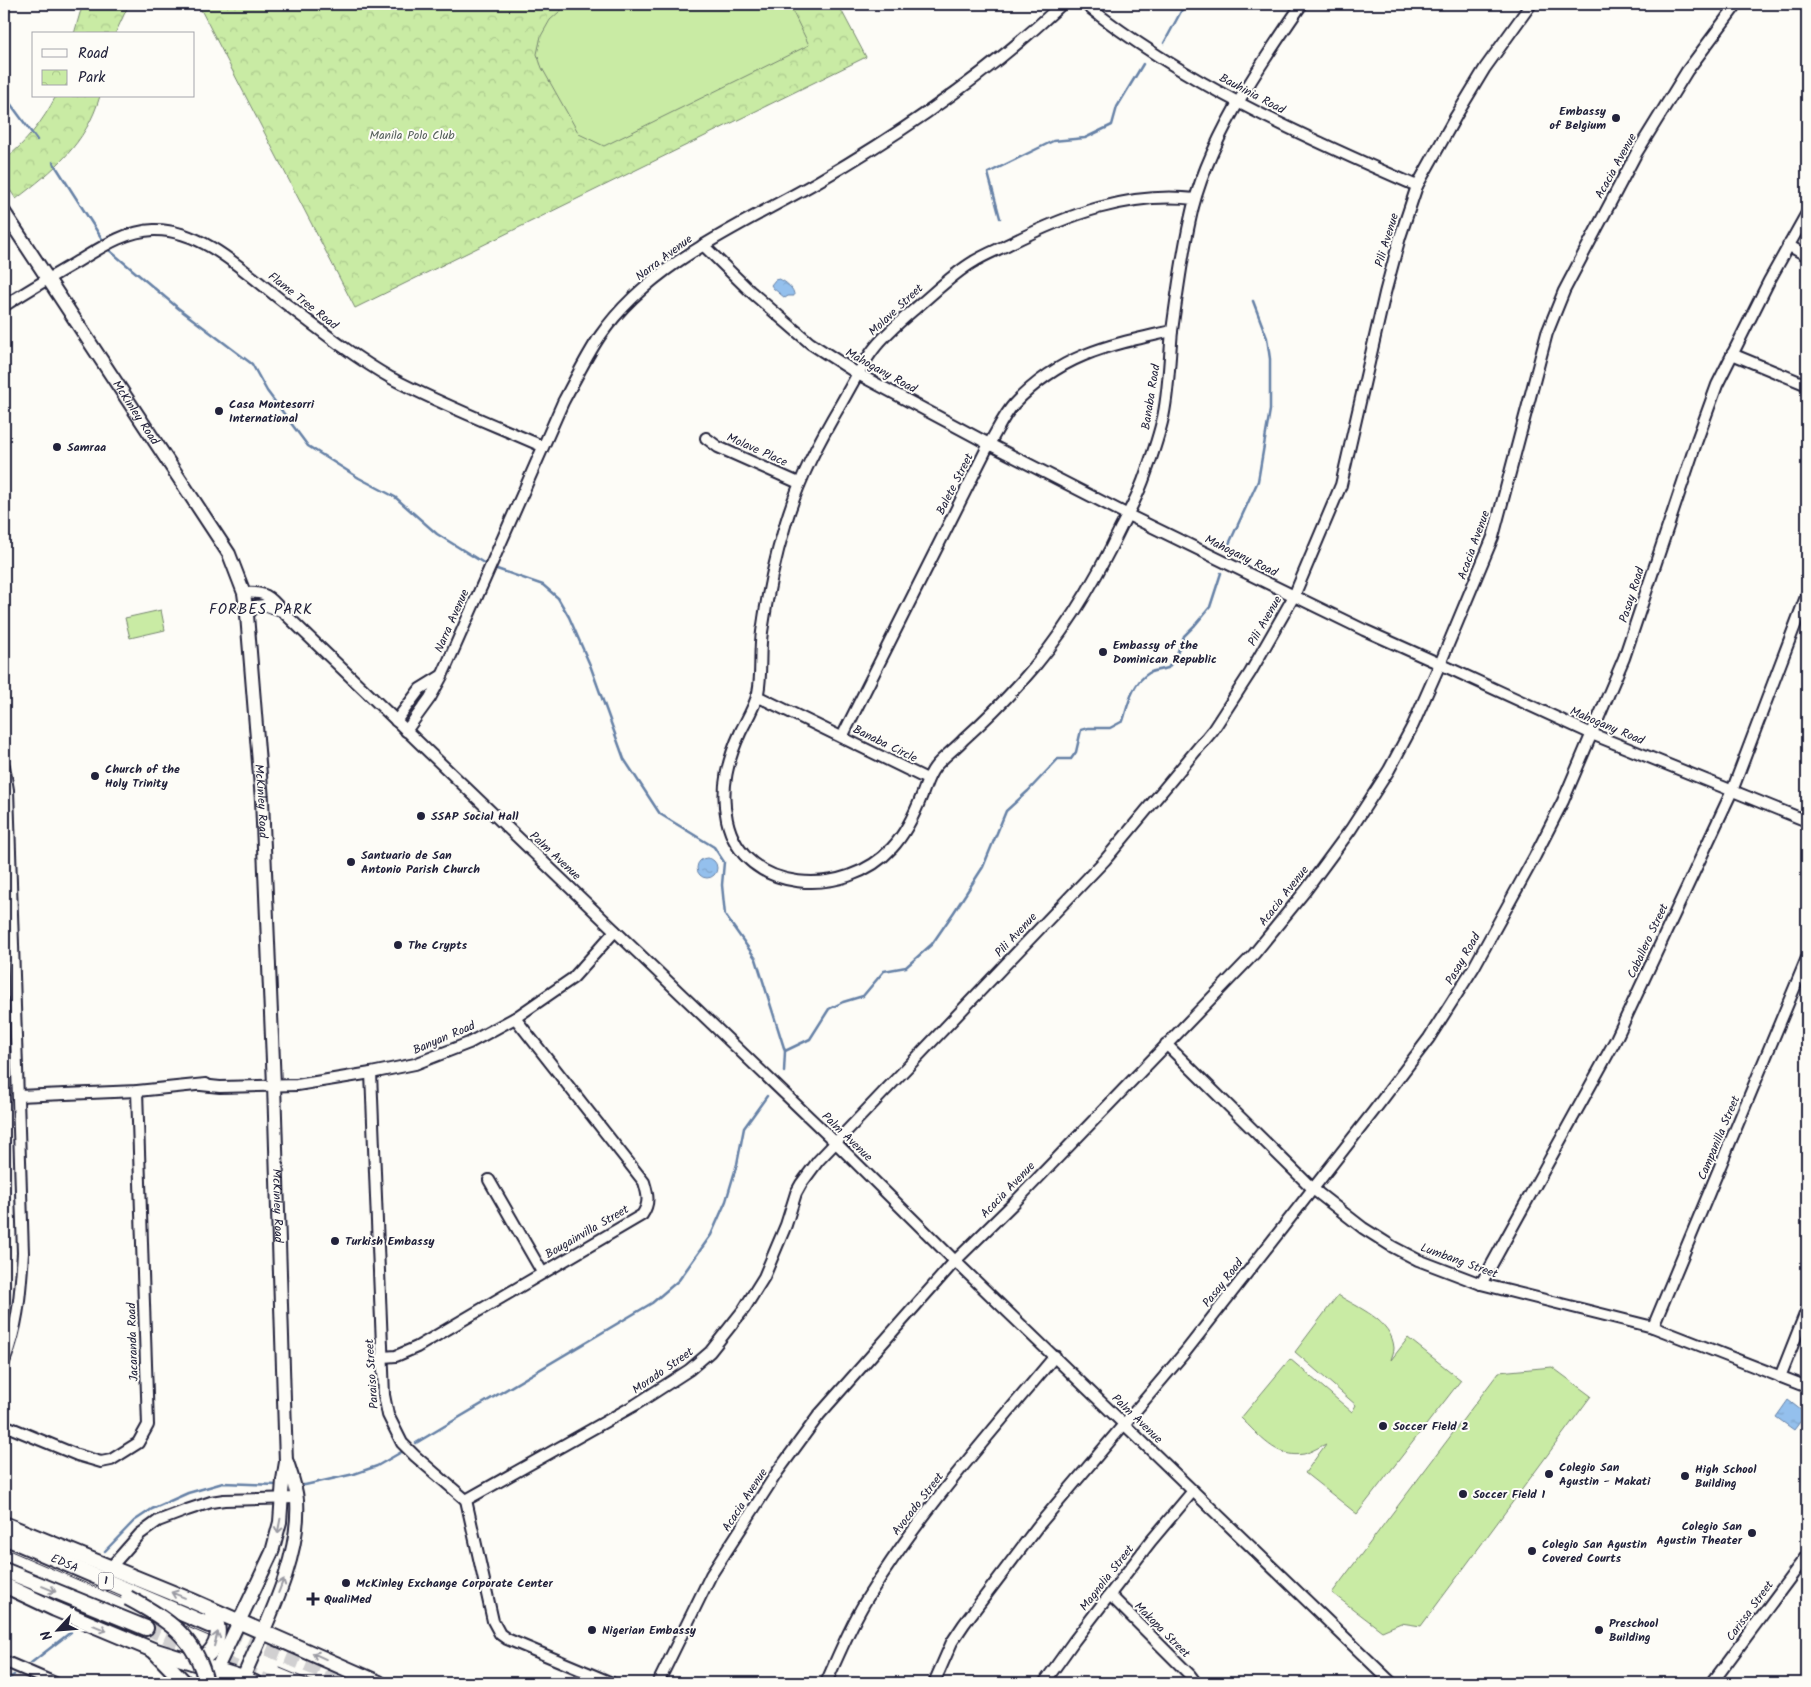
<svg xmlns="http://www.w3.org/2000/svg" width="1811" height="1687" font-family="Kalam,sans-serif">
	<defs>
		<pattern id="park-crowns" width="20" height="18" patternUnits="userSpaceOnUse" patternTransform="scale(1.25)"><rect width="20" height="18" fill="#c9eba4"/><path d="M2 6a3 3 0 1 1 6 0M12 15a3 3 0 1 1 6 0" fill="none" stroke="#acc98e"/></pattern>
		<pattern id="water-ripples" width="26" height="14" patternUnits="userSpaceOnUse" patternTransform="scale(1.25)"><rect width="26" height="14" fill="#94c0ed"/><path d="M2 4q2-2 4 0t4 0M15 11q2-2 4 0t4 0" fill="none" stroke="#7fa5cc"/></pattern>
	</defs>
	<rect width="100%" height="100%" fill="#fdfcf7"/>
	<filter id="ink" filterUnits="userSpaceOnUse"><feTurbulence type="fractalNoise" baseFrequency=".02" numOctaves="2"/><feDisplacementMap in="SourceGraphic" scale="10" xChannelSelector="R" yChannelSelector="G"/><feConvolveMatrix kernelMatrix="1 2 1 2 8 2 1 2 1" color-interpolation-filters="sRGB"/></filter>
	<g filter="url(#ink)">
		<g fill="url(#park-crowns)" stroke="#768670">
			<path d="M84,4H129L115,34H74L80,13Z"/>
			<path d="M198,4H838L866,57L355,308Z"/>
			<path d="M56,96H100C86,144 54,170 16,199L4,181V160C26,143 43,121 56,96Z"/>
		</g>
		<g fill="#c9eba4" stroke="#768670">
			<path d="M568,4H789L809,45L604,146L579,134L542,68L537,54L541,36L550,20Z"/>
			<path d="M161,610L165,630L130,638L125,618Z"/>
			<path d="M1338,1295C1358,1308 1392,1320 1394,1348C1394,1352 1392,1356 1391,1360L1408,1338L1461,1380L1357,1514L1305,1473L1326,1444C1319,1447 1311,1452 1304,1454C1276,1459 1259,1435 1241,1418L1290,1359L1352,1412L1356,1405L1295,1352Z"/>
			<path d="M1552,1367L1591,1396L1421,1626L1401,1623L1382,1631L1332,1593L1499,1372Z"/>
		</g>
		<g fill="url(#water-ripples)" stroke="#6681a6">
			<path d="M779,279C785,281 795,289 794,296H788L785,298L773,288L771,285L775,280Z"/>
			<circle cx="707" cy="868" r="10"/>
			<path d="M1788,1400L1806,1414L1794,1430L1776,1417Z"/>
		</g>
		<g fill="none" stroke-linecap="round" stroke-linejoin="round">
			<g stroke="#6681a6" stroke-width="2.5">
				<path d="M1164,43L1185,4"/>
				<path d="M4,95L37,140"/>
				<path d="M53,162L104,242"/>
				<path d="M1000,218L988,173L1053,141L1085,138L1112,125L1117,107L1143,64"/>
				<path d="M109,250L178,308L252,364L267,391L308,446L359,478L395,497L437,534L487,565"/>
				<path d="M1229,544L1258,481L1270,410V359L1267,338L1253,301"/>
				<path d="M494,568L543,585L558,598L569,617L590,665L624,759L660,814L714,847L724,862L722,885L725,915L756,959L785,1051L784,1072"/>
				<path d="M785,1051L810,1039L829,1009L843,1002L863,996L884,971L906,967L932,944L954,912L983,867L1006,811L1028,791L1058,759H1071L1076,752L1081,730L1088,728H1110L1123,721C1128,705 1132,683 1149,673C1154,670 1162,670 1168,668L1176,656L1184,636L1195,625L1210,607L1221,573"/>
				<path d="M416,1443L652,1303L679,1280L711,1235L726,1201L737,1164L744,1128L767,1096"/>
				<path d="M298,1485H305L354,1474L377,1466L405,1450"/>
				<path d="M105,1551L134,1521L152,1509L188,1493L223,1483L278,1485"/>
				<path d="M31,1663L71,1632"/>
				<path d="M4,1681L14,1675"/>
			</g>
			<g stroke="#d1d0d1" stroke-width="14" stroke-dasharray="14 7" stroke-linecap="butt">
				<path d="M209,1625L350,1683"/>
				<path d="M146,1628L271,1683"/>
			</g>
			<g stroke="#22223b" stroke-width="14">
				<g id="minor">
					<path d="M1085,4C1184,83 1302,136 1417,186"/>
					<path d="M1195,199C1130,191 1067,215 1009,244C997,250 984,255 973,262C953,274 935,292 917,307C902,320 885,334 873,350C861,366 852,385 842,402C819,441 799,479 786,522C775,558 767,595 762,632C759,652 762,674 758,693C755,706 747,719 741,731C728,759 720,788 727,820C743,895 846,899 892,848C905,834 915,813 922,795C926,785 928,776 935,767C943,757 955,749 964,739C984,721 1004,701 1022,681C1063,636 1095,582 1121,527C1129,512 1137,497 1143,481C1150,462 1157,442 1162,422C1169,393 1169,362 1172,331C1177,294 1182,256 1190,220C1205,145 1259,66 1302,4"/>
					<path d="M703,245L750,291L810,343L858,374L989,444L1128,515L1364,630L1440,664L1592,734L1807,821"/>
					<path d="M1788,245L1807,256"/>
					<path d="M4,306C27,291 51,277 75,263C99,249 124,231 154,230C204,229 248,275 286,304C320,330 354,357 391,378C440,404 492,424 542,446"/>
					<path d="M1732,354L1807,385"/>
					<path d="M706,438L718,447L799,483"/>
					<path d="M244,593C264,591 270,596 282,611L836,1143L955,1261L1392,1683"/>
					<path d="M247,615L256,606L264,605L281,611"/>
					<path d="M757,696L927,779"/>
					<path d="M396,721L420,689L441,676"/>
					<path d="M406,731L430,698L442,676L563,402C575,380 586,357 600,336C651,262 742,225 817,182C905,131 989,73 1062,4"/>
					<path d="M842,737L989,444C997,431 1004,415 1014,404C1061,354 1109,345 1172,331"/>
					<path d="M4,766L8,790L23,1253C20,1294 19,1323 4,1362"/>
					<path d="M1166,1044L1313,1189L1363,1228L1393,1247L1418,1260L1481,1284L1653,1327L1807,1387"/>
					<path d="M371,1073L384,1395L388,1415L402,1443L415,1456L466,1500L493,1621L500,1634L507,1639L612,1683"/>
					<path d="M201,1085L220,1087L297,1085L371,1073L415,1064L469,1043L515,1018L573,978L615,931"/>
					<path d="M18,1096L137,1091L206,1084"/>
					<path d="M489,1180L542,1272"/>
					<path d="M1481,1284L1615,1041L1732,791L1807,594"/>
					<path d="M1653,1327L1807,958"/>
					<path d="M383,1357L396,1356L417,1347L642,1215C650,1203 648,1195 644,1182L515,1018"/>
					<path d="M1780,1377L1807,1309"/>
					<path d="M4,1425L77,1455L101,1462L111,1460L138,1443L148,1425L137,1091"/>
					<path d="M466,1500L635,1405L689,1370L710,1352L744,1309L764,1277L786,1225L796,1193L801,1184L818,1161L1105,860L1213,730L1250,673L1294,596L1341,485L1385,293L1400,237L1417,186L1456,116L1485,68L1531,4"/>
					<path d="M110,1568L140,1534L158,1521L187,1510L211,1502L224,1500L297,1498"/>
					<path d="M1110,1595L1190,1675L1196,1683"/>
					<path d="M4,1661L55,1683"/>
					<path d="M658,1683L711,1575L778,1471L819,1415L955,1261L1015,1202L1254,954L1306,890L1351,829L1389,770L1413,725L1440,664L1493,537L1547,333L1564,291L1637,152L1687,71L1737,4"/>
					<path d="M826,1683C839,1654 851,1624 868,1597C921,1511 990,1434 1055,1356"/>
					<path d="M934,1683L952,1642L964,1624L1038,1526L1186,1351L1373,1112L1429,1038L1474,967L1535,856L1563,801L1624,658L1697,440L1717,385L1769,281L1807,213"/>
					<path d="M1044,1683L1074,1641L1151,1541L1193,1491"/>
					<path d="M1712,1683L1807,1555"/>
				</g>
			</g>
			<g stroke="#22223b" stroke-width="16">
				<g id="major">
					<path id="s1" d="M4,212L229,554L244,593L247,615L262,800L274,1085L286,1462L283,1480L280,1522L272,1552L210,1683"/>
					<path d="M241,1683C264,1627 301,1561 297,1500C296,1487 291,1474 287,1462"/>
				</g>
			</g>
			<g stroke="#22223b" stroke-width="18">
				<g id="highway">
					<path d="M4,1524L190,1600L379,1683"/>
					<path id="s2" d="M4,1537L209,1625"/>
					<path d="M4,1570L146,1628"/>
					<path d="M4,1585L55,1609L153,1650L243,1678L255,1683"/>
					<path d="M155,1652L185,1683"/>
					<path d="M193,1662C216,1656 225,1632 211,1612"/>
				</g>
			</g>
			<use href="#minor" stroke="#fdfcf7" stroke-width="10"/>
			<use href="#major" stroke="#fdfcf7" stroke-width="12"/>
			<use href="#highway" stroke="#fdfcf7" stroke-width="14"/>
			<g stroke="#22223b" stroke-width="1">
				<path d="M4,1548L211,1637"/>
				<path d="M280,1668L316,1683"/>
			</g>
			<g stroke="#22223b" stroke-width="18" stroke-linecap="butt">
				<path id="highway-bridge" d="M128,1598C166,1618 197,1638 206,1683"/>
			</g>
			<use href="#highway-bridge" stroke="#fdfcf7" stroke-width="14"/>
		</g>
		<defs><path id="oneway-shaft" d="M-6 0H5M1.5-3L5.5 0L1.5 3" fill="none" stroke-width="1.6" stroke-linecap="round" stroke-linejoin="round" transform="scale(1.25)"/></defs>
		<g stroke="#9a9aa2">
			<use href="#oneway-shaft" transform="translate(279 1526) rotate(101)"/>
			<use href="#oneway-shaft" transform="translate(281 1586) rotate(-69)"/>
			<use href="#oneway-shaft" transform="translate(49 1589) rotate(22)"/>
			<use href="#oneway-shaft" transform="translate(178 1595) rotate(-158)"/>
			<use href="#oneway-shaft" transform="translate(100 1628) rotate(23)"/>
			<use href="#oneway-shaft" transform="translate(216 1639) rotate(-75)"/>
			<use href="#oneway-shaft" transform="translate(319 1656) rotate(-156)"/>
		</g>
	</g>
	<g fill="#22223b" stroke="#fdfcf7" stroke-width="2">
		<circle cx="1616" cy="118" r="5"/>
		<circle cx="219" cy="411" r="5"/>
		<circle cx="57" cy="447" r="5"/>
		<circle cx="1103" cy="652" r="5"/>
		<circle cx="95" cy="776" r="5"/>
		<circle cx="421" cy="816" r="5"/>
		<circle cx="351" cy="862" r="5"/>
		<circle cx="398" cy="945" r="5"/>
		<circle cx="335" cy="1241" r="5"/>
		<circle cx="1383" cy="1426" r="5"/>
		<circle cx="1549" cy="1474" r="5"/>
		<circle cx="1685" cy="1476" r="5"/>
		<circle cx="1463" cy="1494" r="5"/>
		<circle cx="1752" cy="1533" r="5"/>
		<circle cx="1532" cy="1551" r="5"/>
		<circle cx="346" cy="1583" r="5"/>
		<path d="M310.5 1591.5h5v5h5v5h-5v5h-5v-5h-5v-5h5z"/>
		<circle cx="592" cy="1630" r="5"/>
		<circle cx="1599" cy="1630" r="5"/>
	</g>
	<g text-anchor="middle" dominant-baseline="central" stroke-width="4" stroke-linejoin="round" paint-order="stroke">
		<rect fill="#fdfcf7" stroke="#646373" stroke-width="1" x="98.5" y="1572.5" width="15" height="17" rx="4"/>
		<g font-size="11" font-weight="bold" fill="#22223b">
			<text x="106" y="1581">1</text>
		</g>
		<g font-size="12" fill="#22223b" stroke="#fdfcf7">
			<text transform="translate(1252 94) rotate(28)">Bauhinia Road</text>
			<text transform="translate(1616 166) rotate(-61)">Acacia Avenue</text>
			<text transform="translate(1387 240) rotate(-73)">Pili Avenue</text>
			<text transform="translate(664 258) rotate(-37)">Narra Avenue</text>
			<text transform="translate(303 301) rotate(38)">Flame Tree Road</text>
			<text transform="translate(896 310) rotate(-43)">Molave Street</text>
			<text transform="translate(881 371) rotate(29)">Mahogany Road</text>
			<text transform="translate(1151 397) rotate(-81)">Banaba Road</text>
			<text stroke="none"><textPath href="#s1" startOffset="240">McKinley Road</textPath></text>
			<text transform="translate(757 450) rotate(24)">Molave Place</text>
			<text transform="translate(955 484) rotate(-63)">Balete Street</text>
			<text transform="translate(1474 545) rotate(-70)">Acacia Avenue</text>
			<text transform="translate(1241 556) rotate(26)">Mahogany Road</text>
			<text transform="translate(1632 595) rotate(-72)">Pasay Road</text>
			<text transform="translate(452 621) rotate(-66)">Narra Avenue</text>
			<text transform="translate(1265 621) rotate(-60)">Pili Avenue</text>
			<text transform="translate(1607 726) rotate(23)">Mahogany Road</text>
			<text transform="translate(885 744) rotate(26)">Banaba Circle</text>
			<text stroke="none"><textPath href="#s1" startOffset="660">McKinley Road</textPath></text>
			<text transform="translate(555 856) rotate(43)">Palm Avenue</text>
			<text transform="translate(1284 896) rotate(-52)">Acacia Avenue</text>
			<text transform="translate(1016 935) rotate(-47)">Pili Avenue</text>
			<text transform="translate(1648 941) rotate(-65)">Caballero Street</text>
			<text transform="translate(1463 959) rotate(-60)">Pasay Road</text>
			<text transform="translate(444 1038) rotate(-23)">Banyan Road</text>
			<text transform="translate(847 1137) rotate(44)">Palm Avenue</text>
			<text transform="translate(1719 1138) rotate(-67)">Campanilla Street</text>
			<text transform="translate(1008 1190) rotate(-46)">Acacia Avenue</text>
			<text stroke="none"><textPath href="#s1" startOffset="1065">McKinley Road</textPath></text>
			<text transform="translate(587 1232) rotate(-30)">Bougainvilla Street</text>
			<text transform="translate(1459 1261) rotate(20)">Lumbang Street</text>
			<text transform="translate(1223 1283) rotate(-52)">Pasay Road</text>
			<text transform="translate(133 1342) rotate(-92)">Jacaranda Road</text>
			<text transform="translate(663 1371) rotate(-35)">Morado Street</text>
			<text transform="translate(372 1374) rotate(-94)">Paraiso Street</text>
			<text transform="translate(1137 1419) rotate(44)">Palm Avenue</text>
			<text transform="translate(745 1500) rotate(-57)">Acacia Avenue</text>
			<text transform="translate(918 1504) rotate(-52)">Avocado Street</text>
			<text stroke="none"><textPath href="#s2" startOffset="66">EDSA</textPath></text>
			<text transform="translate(1107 1578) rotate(-52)">Magnolia Street</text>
			<text transform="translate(1750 1611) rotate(-54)">Carissa Street</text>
			<text transform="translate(1162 1630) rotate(45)">Makopa Street</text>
		</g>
		<g font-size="12" font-weight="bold" fill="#22223b" stroke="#fdfcf7" text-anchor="start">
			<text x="1606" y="111" text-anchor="end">Embassy<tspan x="1606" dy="14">of Belgium</tspan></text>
			<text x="229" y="404">Casa Montesorri<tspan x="229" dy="14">International</tspan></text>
			<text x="67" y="447">Samraa</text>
			<text x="1113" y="645">Embassy of the<tspan x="1113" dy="14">Dominican Republic</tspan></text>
			<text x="105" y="769">Church of the<tspan x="105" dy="14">Holy Trinity</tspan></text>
			<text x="431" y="816">SSAP Social Hall</text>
			<text x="361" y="855">Santuario de San<tspan x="361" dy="14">Antonio Parish Church</tspan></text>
			<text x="408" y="945">The Crypts</text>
			<text x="345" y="1241">Turkish Embassy</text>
			<text x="1393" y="1426">Soccer Field 2</text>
			<text x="1559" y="1467">Colegio San<tspan x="1559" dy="14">Agustin - Makati</tspan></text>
			<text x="1695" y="1469">High School<tspan x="1695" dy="14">Building</tspan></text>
			<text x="1473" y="1494">Soccer Field 1</text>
			<text x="1742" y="1526" text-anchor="end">Colegio San<tspan x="1742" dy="14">Agustin Theater</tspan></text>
			<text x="1542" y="1544">Colegio San Agustin<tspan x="1542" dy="14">Covered Courts</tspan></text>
			<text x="356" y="1583">McKinley Exchange Corporate Center</text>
			<text x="324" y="1599">QualiMed</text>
			<text x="1609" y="1623">Preschool<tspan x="1609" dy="14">Building</tspan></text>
			<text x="602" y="1630">Nigerian Embassy</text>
		</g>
		<g font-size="12" fill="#545e5a" stroke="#fdfcf7">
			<text x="412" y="135">Manila Polo Club</text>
		</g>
		<g font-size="15" letter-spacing="1" fill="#22223b" stroke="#fdfcf7">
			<text x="261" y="610">FORBES PARK</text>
		</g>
	</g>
	<rect width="1811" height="1687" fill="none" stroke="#fdfcf7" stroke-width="20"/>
	<rect x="10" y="10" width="1791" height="1667" fill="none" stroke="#22223b" stroke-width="2" filter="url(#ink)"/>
	<rect x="32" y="32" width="162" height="65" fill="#fdfcf7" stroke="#a5a5ac"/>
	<rect x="42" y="49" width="25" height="8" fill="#fdfcf7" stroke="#a5a5ac"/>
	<text x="78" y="58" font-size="15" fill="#22223b">Road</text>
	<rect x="42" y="70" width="25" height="15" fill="url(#park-crowns)" stroke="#a5a5ac"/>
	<text x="78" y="82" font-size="15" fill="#22223b">Park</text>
	<g transform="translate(58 1630) rotate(244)" stroke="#fdfcf7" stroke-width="4" paint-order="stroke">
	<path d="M0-4L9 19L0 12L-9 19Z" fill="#22223b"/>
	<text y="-8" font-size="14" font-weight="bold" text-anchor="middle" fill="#22223b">N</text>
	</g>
</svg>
